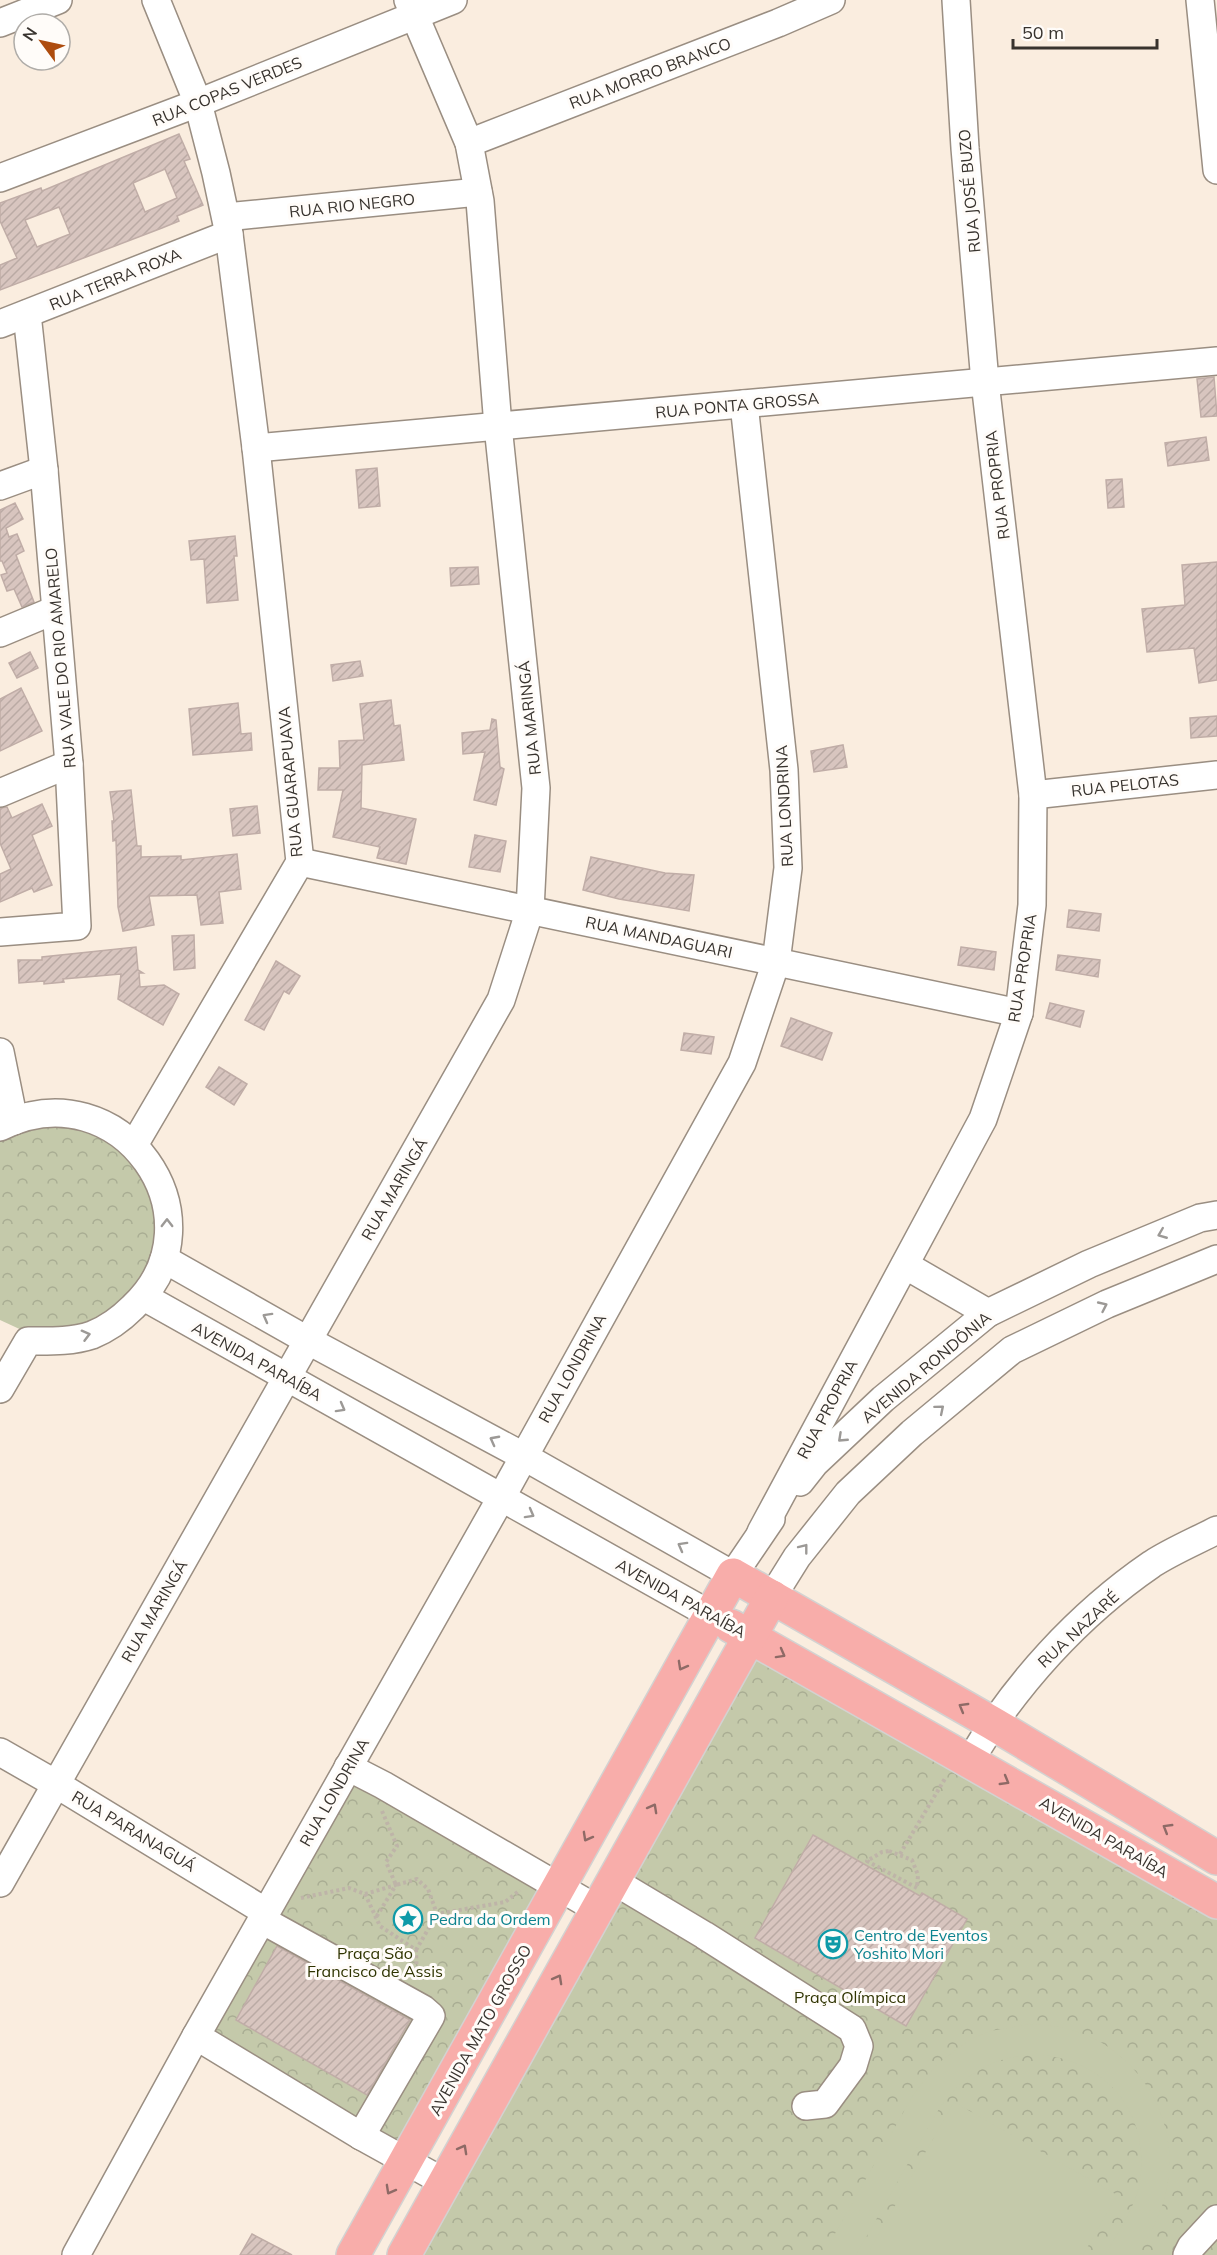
<svg xmlns="http://www.w3.org/2000/svg" width="1217" height="2255" font-family="Mulish,sans-serif">
	<defs>
		<pattern id="park-crowns" width="20" height="18" patternUnits="userSpaceOnUse" patternTransform="scale(1.5)"><rect width="20" height="18" fill="#c4c9aa"/><path d="M2 6a3 3 0 1 1 6 0M12 15a3 3 0 1 1 6 0" fill="none" stroke="#a9ad93"/></pattern>
		<pattern id="building-hatch" width="6" height="6" patternUnits="userSpaceOnUse" patternTransform="scale(1.5)"><rect width="6" height="6" fill="#d8c5bf"/><path d="M-1 1l2-2M0 6l6-6M5 7l2-2" fill="none" stroke="#baaaa4"/></pattern>
	</defs>
	<rect width="100%" height="100%" fill="#faeddf"/>
	<g fill="url(#park-crowns)">
		<path d="M49,1118L123,1142L162,1210L149,1280L96,1327L26,1332L0,1320V1133Z"/>
		<path d="M749,1650L1217,1909V2255H412Z"/>
		<path d="M349,1779L552,1889L403,2152L203,2035Z"/>
	</g>
	<g fill="#c4c9aa">
		<path d="M1031,2024C1044,2025 1058,2026 1072,2030C1140,2050 1183,2123 1166,2192C1161,2215 1149,2235 1138,2255H1105C1118,2232 1136,2207 1140,2180C1158,2059 1002,2005 936,2114L856,2255H823L912,2097L937,2064L971,2039L990,2031Z"/>
		<path d="M954,2102L1117,2195L1083,2255H867Z"/>
	</g>
	<g fill="url(#building-hatch)" stroke="#c0ada7" stroke-width="1.5" fill-rule="evenodd">
		<path d="M179,134L190,159L184,161L203,205L177,216L179,221L162,228L0,290V265L17,258L0,221V203L41,188L42,191ZM165,169L177,198L145,212L133,183ZM59,207L70,234L37,247L25,220Z"/>
		<path d="M1214,377L1217,416L1201,417L1197,379Z"/>
		<path d="M1206,437L1209,460L1168,466L1165,443Z"/>
		<path d="M377,468L380,506L359,508L356,470Z"/>
		<path d="M1122,479L1124,507L1108,508L1106,480Z"/>
		<path d="M15,503L23,519L6,528L9,537L17,534L24,551L16,555L34,602L22,607L14,589L7,591L1,575L7,573L2,561H0V510Z"/>
		<path d="M235,536L237,556H234L238,600L207,603L204,559L191,560L189,541Z"/>
		<path d="M1217,562V680L1199,683L1194,648L1147,652L1142,609L1185,605L1182,565Z"/>
		<path d="M478,567L479,584L451,586L450,568Z"/>
		<path d="M30,652L38,668L17,678L9,663Z"/>
		<path d="M360,661L363,676L333,681L331,665Z"/>
		<path d="M21,688L42,731L0,751V699Z"/>
		<path d="M391,700L394,726L400,725L404,760L362,765L361,808L416,819L406,864L377,858L380,847L333,837L343,790H318L319,768H340L339,741L364,740L360,704Z"/>
		<path d="M238,703L241,734L251,733L252,750L193,755L189,709Z"/>
		<path d="M1217,716V736L1191,738L1190,718Z"/>
		<path d="M492,719L496,720L500,767L504,769L496,805L474,800L485,752L463,754L462,733L490,730Z"/>
		<path d="M843,745L847,767L814,772L811,751Z"/>
		<path d="M131,790L137,846H141V857L181,856V860L237,854L241,889L219,892L223,923L201,925L197,895L149,896L154,925L123,931L118,907L116,840L113,841L112,821H114L110,792Z"/>
		<path d="M42,804L52,826L32,835L52,885L34,892L32,888L0,902V874L11,869L0,843V808L7,807L12,818Z"/>
		<path d="M257,806L260,833L233,836L230,809Z"/>
		<path d="M475,835L506,841L500,872L469,867Z"/>
		<path d="M591,857L665,873L694,875L689,911L619,899L583,890Z"/>
		<path d="M1069,910L1101,914L1099,931L1067,927Z"/>
		<path d="M194,935L195,968L174,970L172,936Z"/>
		<path d="M136,947L138,970L143,973H139L140,987L164,985L179,994L163,1025L118,999L121,974L63,979L64,982L44,984V981L19,983L18,960H42V957Z"/>
		<path d="M961,947L996,952L994,970L958,965Z"/>
		<path d="M1058,955L1100,960L1098,977L1056,970Z"/>
		<path d="M276,961L300,976L289,994L284,991L264,1030L245,1020Z"/>
		<path d="M1050,1003L1084,1011L1080,1027L1046,1018Z"/>
		<path d="M791,1018L832,1033L822,1060L781,1046Z"/>
		<path d="M684,1033L714,1037L711,1054L681,1050Z"/>
		<path d="M219,1067L247,1084L234,1105L206,1087Z"/>
		<path d="M813,1835L920,1896L922,1893L967,1919L906,2026L755,1938Z"/>
		<path d="M277,1946L410,2020L367,2095L236,2020Z"/>
		<path d="M252,2234L292,2255H240Z"/>
	</g>
	<g fill="none" stroke-linecap="round" stroke-linejoin="round">
		<g stroke="#9a8e82" stroke-width="30">
			<g id="minor">
				<path d="M1200,0L1217,170"/>
				<path d="M0,23L58,0"/>
				<path d="M469,143L778,23L831,0"/>
				<path d="M0,178L198,103L453,0"/>
				<path d="M226,217L478,192"/>
				<path d="M0,324L229,234"/>
				<path d="M256,448L1217,361"/>
				<path d="M0,486L44,470"/>
				<path d="M0,633L55,610"/>
				<path d="M0,793L69,764"/>
				<path d="M1033,795L1217,775"/>
				<path d="M300,862L1019,1013"/>
				<path d="M0,932L77,926L69,764L44,470L27,314"/>
				<path d="M0,1052L14,1121"/>
				<path d="M0,1127C121,1066 226,1220 133,1307C121,1319 107,1329 92,1335C71,1342 49,1341 28,1341L0,1389"/>
				<path d="M134,1145L300,862L256,448L229,234L216,173L198,103L156,0"/>
				<path d="M164,1259L307,1340L523,1456L733,1575L771,1519"/>
				<path d="M905,1265L988,1313"/>
				<path d="M144,1297L711,1615"/>
				<path d="M800,1482L815,1463L883,1399L988,1313L1089,1264L1200,1218L1217,1215"/>
				<path d="M761,1532L983,1119L1019,1013L1032,905L1033,795L985,382L965,148L956,0"/>
				<path d="M772,1597L797,1557L848,1493L912,1433L1012,1350L1107,1304L1217,1259"/>
				<path d="M0,1752L56,1784L266,1912"/>
				<path d="M970,1761C1014,1685 1079,1614 1152,1564C1172,1551 1196,1541 1217,1530"/>
				<path d="M348,1767L383,1785L597,1909"/>
				<path d="M612,1880L704,1935L852,2029L859,2046L853,2066L825,2104L806,2106"/>
				<path d="M0,1883L501,1000L530,910L536,788L498,426L480,201L469,143L408,0"/>
				<path d="M262,1920L423,2009L431,2016L361,2136"/>
				<path d="M196,2036L361,2136L444,2182"/>
				<path d="M76,2255L196,2036L501,1498L742,1063L776,962L788,868L784,770L744,404"/>
				<path d="M1187,2255L1191,2247L1217,2219"/>
			</g>
		</g>
		<g stroke="#d3d2d1" stroke-width="36">
			<g id="major">
				<path d="M731,1626L1217,1902"/>
				<path d="M353,2255L733,1575L992,1723L1217,1858"/>
				<path d="M404,2255L772,1597"/>
			</g>
		</g>
		<g stroke="#beb4a8" stroke-width="4" stroke-dasharray="3 3" stroke-linecap="butt">
			<path d="M382,1811L397,1846L386,1862L396,1885L417,1879L428,1889L437,1914L505,1902L520,1890"/>
			<path d="M889,1851L912,1860L918,1875L917,1888L867,1861L882,1852Z"/>
			<path d="M900,1854L946,1777"/>
			<path d="M365,1894L396,1885L375,1919"/>
			<path d="M301,1898L349,1888L365,1894L380,1926L416,1950L417,1980"/>
			<path d="M416,1950L437,1914"/>
		</g>
		<use href="#minor" stroke="#fff" stroke-width="27"/>
		<use href="#major" stroke="#f8adaa" stroke-width="33"/>
	</g>
	<defs><path id="oneway-chevron" d="M-2-3.5L2.5 0L-2 3.5" fill="none" stroke-width="1.6" stroke-linecap="round" stroke-linejoin="round" transform="scale(1.5)"/></defs>
	<g stroke="#9c9996">
		<use href="#oneway-chevron" transform="translate(167 1223) rotate(-90)"/>
		<use href="#oneway-chevron" transform="translate(1162 1234) rotate(158)"/>
		<use href="#oneway-chevron" transform="translate(1103 1306) rotate(-25)"/>
		<use href="#oneway-chevron" transform="translate(267 1317) rotate(-151)"/>
		<use href="#oneway-chevron" transform="translate(86 1335) rotate(-15)"/>
		<use href="#oneway-chevron" transform="translate(341 1408) rotate(29)"/>
		<use href="#oneway-chevron" transform="translate(940 1409) rotate(-40)"/>
		<use href="#oneway-chevron" transform="translate(842 1438) rotate(137)"/>
		<use href="#oneway-chevron" transform="translate(494 1440) rotate(-152)"/>
		<use href="#oneway-chevron" transform="translate(530 1514) rotate(29)"/>
		<use href="#oneway-chevron" transform="translate(682 1546) rotate(-151)"/>
		<use href="#oneway-chevron" transform="translate(804 1548) rotate(-52)"/>
	</g>
	<g stroke="#8e6a66">
		<use href="#oneway-chevron" transform="translate(781 1654) rotate(29)"/>
		<use href="#oneway-chevron" transform="translate(682 1666) rotate(119)"/>
		<use href="#oneway-chevron" transform="translate(963 1707) rotate(-150)"/>
		<use href="#oneway-chevron" transform="translate(1005 1781) rotate(30)"/>
		<use href="#oneway-chevron" transform="translate(653 1808) rotate(-61)"/>
		<use href="#oneway-chevron" transform="translate(1167 1828) rotate(-149)"/>
		<use href="#oneway-chevron" transform="translate(587 1837) rotate(119)"/>
		<use href="#oneway-chevron" transform="translate(558 1979) rotate(-61)"/>
		<use href="#oneway-chevron" transform="translate(463 2149) rotate(-61)"/>
		<use href="#oneway-chevron" transform="translate(390 2190) rotate(119)"/>
	</g>
	<defs>
		<g id="sight-ring" transform="scale(1.5)"><circle r="9.5" fill="#fffcf9" stroke="#0f9aa8" stroke-width="1.5"/><path d="M0-6L1.8-2.2L6-1.7L2.9 1.2L3.7 5.4L0 3.3L-3.7 5.4L-2.9 1.2L-6-1.7L-1.8-2.2Z" fill="#0f9aa8"/></g>
		<g id="theatre-ring" transform="scale(1.5)"><circle r="9.5" fill="#fffcf9" stroke="#0f9aa8" stroke-width="1.5"/><path d="M-5-5.5Q0-4 5-5.5V0Q5 5 0 6Q-5 5-5 0ZM-3.3-2.5H-1v1.5H-3.3ZM1-2.5H3.3v1.5H1ZM-2.8 1Q0 5.5 2.8 1Z" fill="#0f9aa8"/></g>
	</defs>
	<g fill-rule="evenodd">
		<use href="#sight-ring" x="408" y="1919"/>
		<use href="#theatre-ring" x="833" y="1944"/>
	</g>
	<g text-anchor="middle" dominant-baseline="central" stroke-width="6" stroke-linejoin="round" paint-order="stroke">
		<g font-size="16" fill="#38332e" stroke="#fffcf9">
			<text transform="translate(650 73) rotate(-21)">RUA MORRO BRANCO</text>
			<text transform="translate(227 91) rotate(-22)">RUA COPAS VERDES</text>
			<text transform="translate(969 191) rotate(-95)">RUA JOSÉ BUZO</text>
			<text transform="translate(352 205) rotate(-6)">RUA RIO NEGRO</text>
			<text transform="translate(115 279) rotate(-22)">RUA TERRA ROXA</text>
			<text transform="translate(737 405) rotate(-5)">RUA PONTA GROSSA</text>
			<text transform="translate(997 485) rotate(-97)">RUA PROPRIA</text>
			<text transform="translate(60 658) rotate(-95)">RUA VALE DO RIO AMARELO</text>
			<text transform="translate(529 718) rotate(-96)">RUA MARINGÁ</text>
			<text transform="translate(290 782) rotate(-95)">RUA GUARAPUAVA</text>
			<text transform="translate(1125 785) rotate(-6)">RUA PELOTAS</text>
			<text transform="translate(784 806) rotate(-93)">RUA LONDRINA</text>
			<text transform="translate(659 937) rotate(12)">RUA MANDAGUARI</text>
			<text transform="translate(1022 968) rotate(-81)">RUA PROPRIA</text>
			<text transform="translate(394 1189) rotate(-60)">RUA MARINGÁ</text>
			<text transform="translate(257 1361) rotate(29)">AVENIDA PARAÍBA</text>
			<text transform="translate(926 1367) rotate(-40)">AVENIDA RONDÔNIA</text>
			<text transform="translate(572 1368) rotate(-61)">RUA LONDRINA</text>
			<text transform="translate(827 1409) rotate(-62)">RUA PROPRIA</text>
			<text transform="translate(681 1598) rotate(29)">AVENIDA PARAÍBA</text>
			<text transform="translate(154 1611) rotate(-60)">RUA MARINGÁ</text>
			<text transform="translate(1078 1629) rotate(-43)">RUA NAZARÉ</text>
			<text transform="translate(334 1792) rotate(-60)">RUA LONDRINA</text>
			<text transform="translate(134 1831) rotate(31)">RUA PARANAGUÁ</text>
			<text transform="translate(1104 1837) rotate(30)">AVENIDA PARAÍBA</text>
			<text transform="translate(480 2030) rotate(-61)">AVENIDA MATO GROSSO</text>
		</g>
		<g font-size="16" fill="#0d838f" stroke="#fffcf9" text-anchor="start">
			<text x="429" y="1919">Pedra da Ordem</text>
			<text x="854" y="1935">Centro de Eventos<tspan x="854" dy="18">Yoshito Mori</tspan></text>
		</g>
		<g font-size="16" fill="#2f3400" stroke="#fffcf9">
			<text x="375" y="1953">Praça São<tspan x="375" dy="18">Francisco de Assis</tspan></text>
			<text x="850" y="1997">Praça Olímpica</text>
		</g>
	</g>
	<g transform="translate(42 42) rotate(303)"><circle r="28" fill="#fffcf9" stroke="#afaca8" stroke-width="1.5"/>
	<path d="M0-4.5L10 22L0 15L-10 22Z" fill="#ae4c0e"/>
	<text y="-9" font-size="16" font-weight="bold" text-anchor="middle" fill="#38332e">N</text>
	</g>
	<path d="M1013 39v9h144v-9" fill="none" stroke="#38332e" stroke-width="3"/>
	<text x="1022" y="39" font-size="18" fill="#38332e" stroke="#fffcf9" stroke-width="4.5" paint-order="stroke">50 m</text>
</svg>
